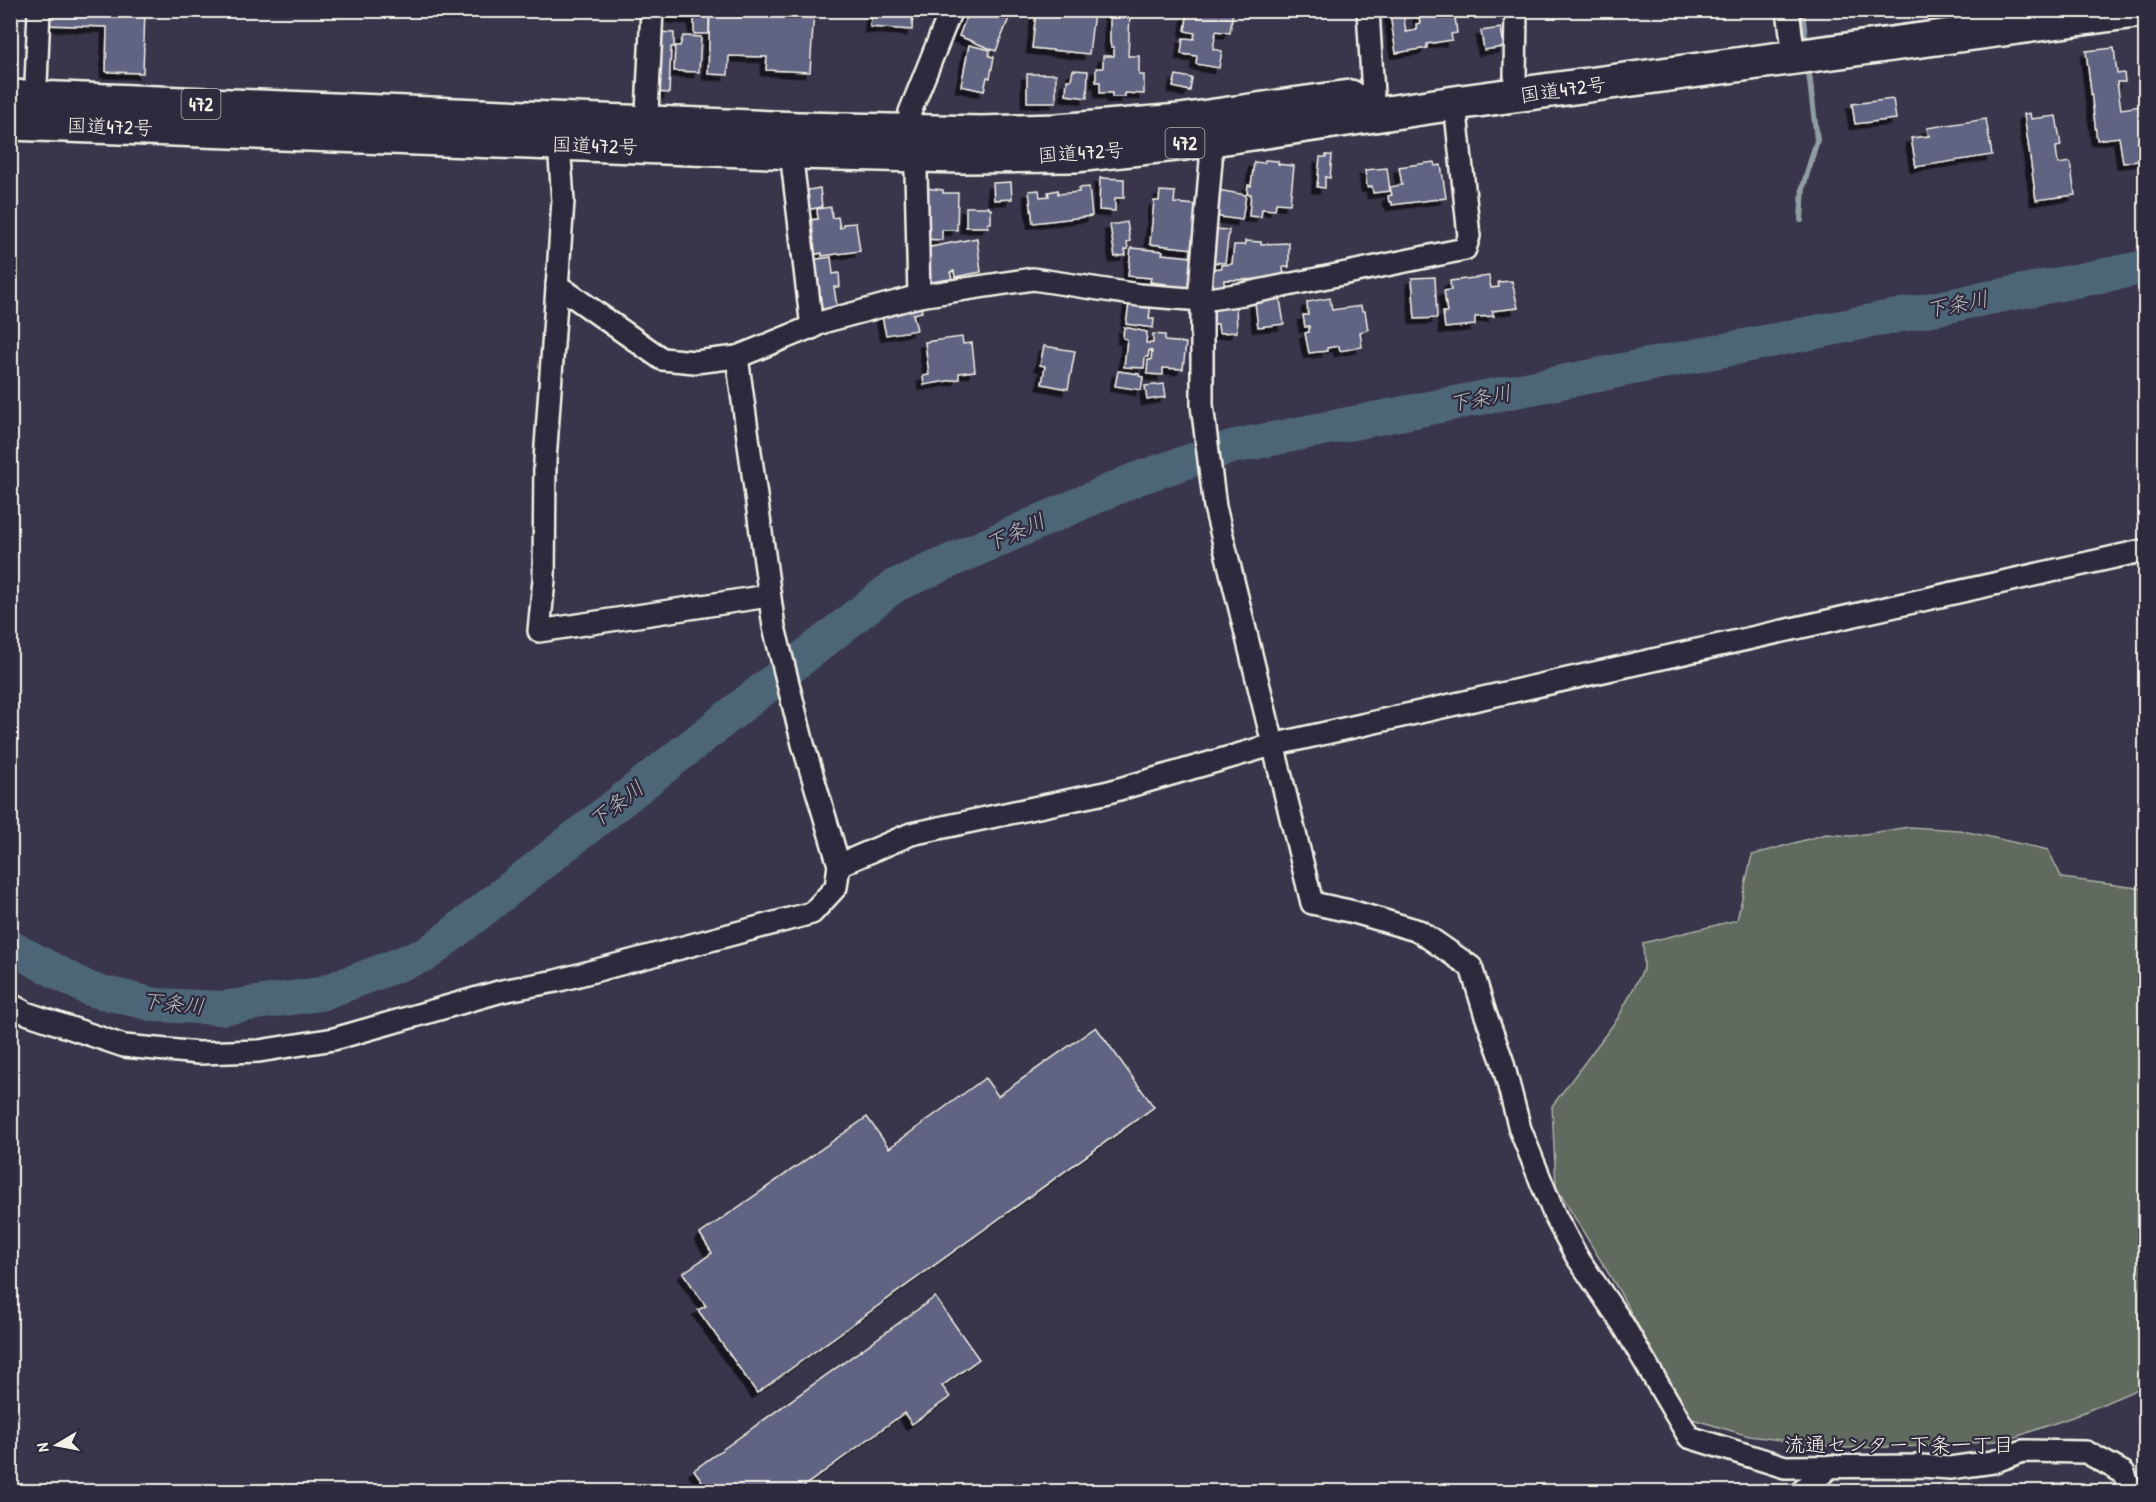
<svg xmlns="http://www.w3.org/2000/svg" width="2156" height="1502" font-family="'Patrick Hand','Klee One',sans-serif">
	<defs>
		<filter id="shadow"><feDropShadow dx="-5.5" dy="5.5" stdDeviation="0" flood-color="#0009"/></filter>
	</defs>
	<rect width="100%" height="100%" fill="#39364b"/>
	<filter id="ink" filterUnits="userSpaceOnUse"><feTurbulence type="fractalNoise" baseFrequency=".0167" numOctaves="2"/><feDisplacementMap in="SourceGraphic" scale="12" xChannelSelector="R" yChannelSelector="G"/><feConvolveMatrix kernelMatrix="1 2 1 2 8 2 1 2 1" color-interpolation-filters="sRGB"/></filter>
	<g filter="url(#ink)">
		<path fill="#616b5f" stroke="#aaaea4" stroke-width="1.5" d="M1909,827L1959,830L2048,850L2062,878L2145,889V1386L2075,1416L2007,1440L1933,1446L1846,1448L1749,1436L1689,1418L1618,1289L1556,1187L1552,1106L1618,1018L1644,968L1643,943L1737,920L1752,855L1826,834L1852,836Z"/>
		<g fill="none" stroke-linecap="round" stroke-linejoin="round">
			<g stroke="#909ea4" stroke-width="6">
				<path d="M1802,10L1806,46"/>
				<path d="M1801,220L1803,187L1817,140L1808,65"/>
			</g>
			<path stroke="#4d6677" stroke-width="34" d="M10,947L89,989L156,1005L222,1008L320,994L427,954L894,586L1136,479L1231,447L2146,267"/>
		</g>
		<g fill="#606481" stroke="#f4f1e8" stroke-width="1.5" filter="url(#shadow)">
			<path d="M46,10H145L143,73L106,72L107,27L45,25Z"/>
			<path d="M665,10H709V34H694V18L665,17Z"/>
			<path d="M710,10H814L810,72L766,70L767,57L729,56L728,75L708,74Z"/>
			<path d="M872,10H918V13L913,12L912,30L870,27Z"/>
			<path d="M967,10L979,13V10H983L989,13L990,10H994L1009,18L996,51L959,36L967,15Z"/>
			<path d="M1038,10L1094,12L1089,54L1032,48L1036,13Z"/>
			<path d="M1110,10H1136V15H1130L1128,56H1139V75H1144V94L1125,93V97H1112V93H1100V82H1096V68H1103V56H1114V47H1111L1110,41Z"/>
			<path d="M1188,10L1233,11L1230,33L1216,31L1213,49L1222,51L1219,68L1196,64L1197,56L1181,54L1183,38L1194,39L1195,33L1185,31Z"/>
			<path d="M1418,10H1450L1451,18L1455,17L1457,33L1451,34L1452,40L1427,44V48L1396,53L1390,14L1403,12L1406,32L1417,30L1416,24L1420,23Z"/>
			<path d="M1501,28L1504,47L1484,50L1481,31Z"/>
			<path d="M658,32L674,33V47H671L669,93L656,92Z"/>
			<path d="M683,36L701,37L699,72L674,71L675,46H680Z"/>
			<path d="M969,45L990,50L989,56L994,57L990,78L987,77L984,91L961,86Z"/>
			<path d="M2114,48L2117,74L2124,73L2125,82H2117L2121,109L2141,106L2146,160L2123,163L2119,137L2097,140L2086,51Z"/>
			<path d="M1073,70L1088,71L1087,98L1066,95L1067,80H1071Z"/>
			<rect x="1027" y="74" width="29" height="28"/>
			<path d="M1176,75L1192,78L1190,91L1173,87Z"/>
			<path d="M1893,99L1896,119L1855,124L1852,104Z"/>
			<path d="M2030,113L2031,119L2056,116L2061,146L2056,147L2058,164L2070,162L2075,195L2036,200L2024,114Z"/>
			<path d="M1986,119L1992,155L1916,167L1911,138L1929,136L1927,128Z"/>
			<path d="M1326,155H1332L1330,178L1325,177V188L1317,187L1320,157H1326Z"/>
			<path d="M1265,160L1278,161V164L1294,166L1290,204L1276,203L1275,210L1262,209L1261,217L1249,216L1251,194H1247L1248,185L1251,186L1254,162L1264,163Z"/>
			<path d="M1434,162L1435,166L1441,165L1446,198L1392,205V202H1389L1388,196L1392,195L1390,187L1402,185L1399,167Z"/>
			<path d="M1387,168L1390,191L1373,193L1372,186L1367,187L1365,170Z"/>
			<path d="M1100,178L1124,179V198H1115V211L1099,210Z"/>
			<path d="M1011,182L1012,199L994,200L993,183Z"/>
			<path d="M1089,187L1092,216L1033,223L1029,191L1039,190L1040,197L1049,196L1048,192L1058,190V194L1079,192V188Z"/>
			<path d="M820,188L822,207L806,210L803,191Z"/>
			<path d="M925,188L943,190V193H958L957,230H942V240L924,239Z"/>
			<path d="M1218,190L1246,195L1242,220L1214,216Z"/>
			<path d="M1160,191L1175,192L1174,203L1197,205L1193,249L1150,244L1154,201H1159Z"/>
			<path d="M831,207L832,218L838,217L840,228L843,227V224L856,223L860,251L822,256V253L812,255L808,220L818,219L817,209Z"/>
			<path d="M966,207H989V209H991V223H988V227H966Z"/>
			<path d="M1127,222L1130,241L1127,242L1128,249L1125,250L1126,255L1115,257L1110,225Z"/>
			<path d="M1213,229L1229,230L1225,263L1209,262Z"/>
			<path d="M977,238L981,272L955,277L954,271L950,272L952,279L930,284L925,263L926,248Z"/>
			<path d="M1245,241L1261,242V244L1289,243V267H1283L1284,279L1224,280V287L1208,290V269L1222,268L1221,265L1232,264L1234,245H1245Z"/>
			<path d="M1131,248L1163,251L1162,254L1192,257L1189,289L1166,287V284L1150,282L1151,278L1128,276Z"/>
			<path d="M831,257L833,274L839,273L840,287H834L837,307L818,310L811,260Z"/>
			<path d="M1489,276L1491,288L1499,287L1498,282L1512,281L1518,308L1492,311L1494,316L1475,317V325L1445,328L1443,312H1447L1444,291L1451,290L1450,281Z"/>
			<path d="M1435,277L1437,318L1415,319L1412,278Z"/>
			<path d="M1130,298L1151,302L1149,319H1154L1153,328L1126,324Z"/>
			<path d="M1330,298L1332,310L1361,306L1362,311H1365L1368,330L1360,332L1362,347L1340,351L1339,346L1327,348V351L1309,353L1305,333L1309,332V326L1305,327L1303,315H1308L1307,302Z"/>
			<path d="M1280,299L1284,324L1258,327L1255,302Z"/>
			<path d="M920,304L922,312L913,314L917,330L886,335L881,312Z"/>
			<path d="M1236,304L1237,332L1219,333L1218,324H1210L1208,308Z"/>
			<path d="M1124,327L1147,332L1146,343H1153V334L1165,335V341L1186,343L1183,369L1163,368V375L1147,374L1148,360H1151L1152,351L1149,350L1148,357H1145L1144,368L1124,367L1127,339L1123,338Z"/>
			<path d="M962,337L963,344L972,343L975,371L959,373V379L924,385L923,376L929,375L925,342Z"/>
			<path d="M1044,346L1075,351L1068,389L1042,384L1045,366L1040,365Z"/>
			<path d="M1118,371L1139,374V376L1143,377L1141,390L1115,386Z"/>
			<path d="M1164,384L1166,397L1147,400L1145,386Z"/>
			<path d="M1096,1027L1154,1107L757,1393L698,1310L706,1306L683,1273L712,1253L700,1234L867,1117L889,1148L985,1078L998,1096Z"/>
			<path d="M935,1297L979,1359L942,1386L950,1397L912,1424L904,1413L796,1492H710L694,1470Z"/>
		</g>
		<g fill="none" stroke-linecap="round" stroke-linejoin="round">
			<g stroke="#f4f1e8" stroke-width="26">
				<g id="minor">
					<path d="M1368,10L1373,94"/>
					<path d="M1788,10L1794,57"/>
					<path d="M1515,76L1516,10"/>
					<path d="M35,108L39,10"/>
					<path d="M646,133L652,10"/>
					<path d="M559,143L563,201L545,461L544,580L539,631L768,596"/>
					<path d="M791,152L812,328"/>
					<path d="M557,285L662,359L695,362L737,357L826,321L919,296L1033,279L1139,295L1202,300L1243,294L1465,249L1469,236L1455,103"/>
					<path d="M919,296L916,172L910,130V112L951,10"/>
					<path d="M1199,300L1211,161L1210,140"/>
					<path d="M1202,300V405L1215,507L1312,903L1354,912L1419,931L1471,967L1485,1013L1502,1060L1520,1129L1555,1216L1577,1257L1622,1323L1689,1437L1785,1467L1921,1466L1950,1468L1993,1462L2023,1451L2086,1452L2124,1473L2131,1492"/>
					<path d="M839,865L911,834L1109,792L1272,745L2146,550"/>
					<path d="M10,1004L26,1013L124,1046L199,1053L259,1051L334,1039L502,991L556,981L812,913L836,887L839,865L803,744L774,627L737,357"/>
					<path d="M1801,1492L1831,1466"/>
				</g>
			</g>
			<g stroke="#f4f1e8" stroke-width="38">
				<g id="trunk">
					<path d="M10,97L799,129L981,133L1057,131L1180,121L1350,97"/>
					<path d="M10,123L798,152L961,156L1075,155L1185,143L1455,103L2143,10"/>
				</g>
			</g>
			<use href="#minor" stroke="#2f2a3d" stroke-width="21"/>
			<use href="#trunk" stroke="#2f2a3d" stroke-width="33"/>
		</g>
	</g>
	<g text-anchor="middle" dominant-baseline="central" stroke-width="4.5" stroke-linejoin="round" paint-order="stroke">
		<g fill="#2f2a3d" stroke="#b9b5b5" stroke-width="1.5">
			<rect x="181.5" y="89" width="39" height="30" rx="4.5"/>
			<rect x="1165.5" y="128" width="39" height="30" rx="4.5"/>
		</g>
		<g font-size="18" font-weight="bold" fill="#f4f1e8">
			<text x="201" y="104">472</text>
			<text x="1185" y="143">472</text>
		</g>
		<g font-size="20" fill="#f4f1e8" stroke="#2f2a3d">
			<text transform="translate(1563 89) rotate(-8)">国道472号</text>
			<text transform="translate(110 126) rotate(2)">国道472号</text>
			<text transform="translate(595 145) rotate(2)">国道472号</text>
			<text transform="translate(1081 152) rotate(-4)">国道472号</text>
		</g>
		<g font-size="21" font-style="italic" fill="#b1b9bb" stroke="#2f2a3d">
			<text transform="translate(1957 304) rotate(-11)">下条川</text>
			<text transform="translate(1480 398) rotate(-11)">下条川</text>
			<text transform="translate(1015 532) rotate(-24)">下条川</text>
			<text transform="translate(616 804) rotate(-38)">下条川</text>
			<text transform="translate(173 1003) rotate(6)">下条川</text>
		</g>
		<g font-size="21" fill="#f4f1e8" stroke="#2f2a3d">
			<text x="1899" y="1444">流通センター下条一丁目</text>
		</g>
	</g>
	<rect width="2156" height="1502" fill="none" stroke="#2f2a3d" stroke-width="36"/>
	<rect x="18" y="18" width="2120" height="1466" fill="none" stroke="#f4f1e8" stroke-width="2" filter="url(#ink)"/>
	<g transform="translate(57 1445) rotate(260)" stroke="#2f2a3d" stroke-width="4.5" paint-order="stroke">
	<path d="M0-4.5L10 22L0 15L-10 22Z" fill="#f4f1e8"/>
	<text y="-9" font-size="16" font-weight="bold" text-anchor="middle" fill="#f4f1e8">N</text>
	</g>
</svg>
